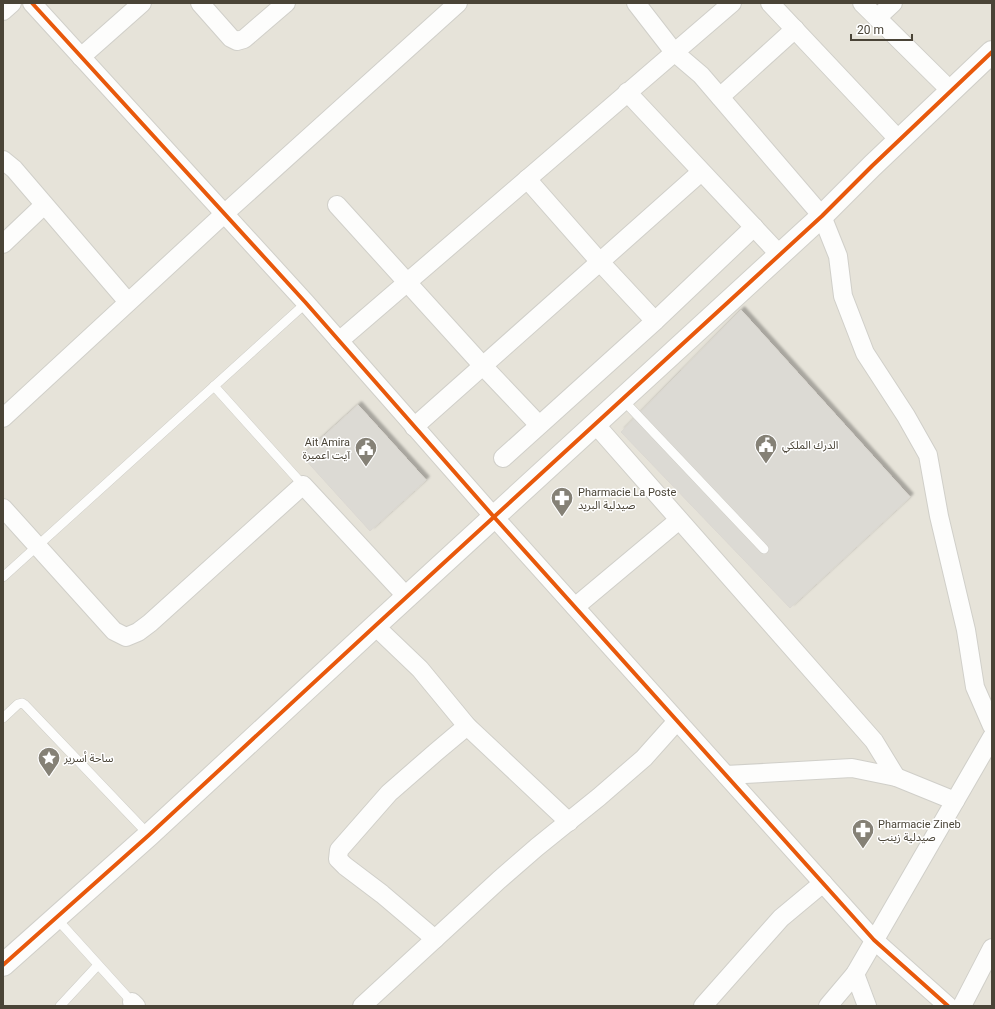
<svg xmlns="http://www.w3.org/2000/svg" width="995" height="1009" font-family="Roboto,'Noto Sans Arabic',sans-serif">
	<defs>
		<filter id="shadow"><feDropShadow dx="3.5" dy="-3.5" stdDeviation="1" flood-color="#0004"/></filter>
	</defs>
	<rect width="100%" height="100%" fill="#f2f1ec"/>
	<rect fill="#e6e3d9" x="3" y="3" width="989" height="1003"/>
	<g fill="#dcdad4" stroke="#dbd8d2" filter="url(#shadow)">
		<path d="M741,310L910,497L790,608L621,432Z"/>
		<path d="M358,405L426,480L370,531L302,456Z"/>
	</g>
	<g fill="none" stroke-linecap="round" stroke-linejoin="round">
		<g stroke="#d0cfc9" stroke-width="10">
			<g id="service">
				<path d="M214,386L303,485"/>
				<path d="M623,400L764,549"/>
				<path d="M3,577L306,303"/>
				<path d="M3,718L18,704L22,703L25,705L149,835"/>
				<path d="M56,918L132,1002L131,1003"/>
				<path d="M60,1006L98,965"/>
			</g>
		</g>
		<g stroke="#d0cfc9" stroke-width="20">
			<g id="minor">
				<path d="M32,3L306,303L494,517L874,940L948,1006"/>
				<path d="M200,3L231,38L237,41L244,39L286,3"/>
				<path d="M636,3L674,52L701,75L822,216L838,256L843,296L865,353L906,416L928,455L939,516L966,630L975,687L992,726"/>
				<path d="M770,3L899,140"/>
				<path d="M862,3L951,91"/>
				<path d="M3,11L12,3"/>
				<path d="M877,18L893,3"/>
				<path d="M81,57L142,3"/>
				<path d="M627,92L780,255"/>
				<path d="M720,97L795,29"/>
				<path d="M3,160L14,169L128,302"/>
				<path d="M527,179L600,262L655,321"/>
				<path d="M337,205L483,366L539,425"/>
				<path d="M3,244L44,205"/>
				<path d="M339,341L732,3"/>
				<path d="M3,418L224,214L458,3"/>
				<path d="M596,425L874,741L896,777"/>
				<path d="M414,427L701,172"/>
				<path d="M503,458L655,321L754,227"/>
				<path d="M3,508L114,631L126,637L138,632L150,623L303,485L407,597"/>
				<path d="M575,607L679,520"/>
				<path d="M375,626L420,669L467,726L569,822"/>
				<path d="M726,775L852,768L896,777L955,801"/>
				<path d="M435,939L382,894L345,866L338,859L339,850L389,793L436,752L467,726"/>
				<path d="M855,974L867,1006"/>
				<path d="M132,1002L136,1006"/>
				<path d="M362,1006L499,880L537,847L599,797L644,758L677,721"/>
				<path d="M703,1006L781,918L823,883"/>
				<path d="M828,1006L855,974L992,737"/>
				<path d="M962,1006L992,948"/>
			</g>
		</g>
		<g stroke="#d0cfc9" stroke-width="24">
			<path id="tertiary" d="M3,965L149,835L375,626L822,216L872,166L992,52"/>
		</g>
		<use href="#service" stroke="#fdfdfc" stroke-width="9"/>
		<use href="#minor" stroke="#fdfdfc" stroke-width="18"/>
		<use href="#tertiary" stroke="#fdfdfc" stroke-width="22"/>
		<g stroke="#fff" stroke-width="6">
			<g id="cycleway">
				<path d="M32,3L306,303L494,517L874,940L948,1006"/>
				<path d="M3,965L149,835L375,626L822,216L872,166L992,52"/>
			</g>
		</g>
		<use href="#cycleway" stroke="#e8590c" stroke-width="4"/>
	</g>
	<defs>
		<g id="civic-pin" transform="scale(1.15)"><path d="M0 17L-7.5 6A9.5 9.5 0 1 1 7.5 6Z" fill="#858176" stroke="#fff"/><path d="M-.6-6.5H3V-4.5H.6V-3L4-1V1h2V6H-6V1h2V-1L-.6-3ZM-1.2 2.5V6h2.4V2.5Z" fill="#fff"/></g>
		<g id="pharmacy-pin" transform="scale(1.15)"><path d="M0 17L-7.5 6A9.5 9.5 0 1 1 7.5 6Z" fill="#858176" stroke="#fff"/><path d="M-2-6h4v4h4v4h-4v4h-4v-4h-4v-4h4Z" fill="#fff"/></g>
		<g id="sight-pin" transform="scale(1.15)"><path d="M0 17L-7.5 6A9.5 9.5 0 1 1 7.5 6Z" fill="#858176" stroke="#fff"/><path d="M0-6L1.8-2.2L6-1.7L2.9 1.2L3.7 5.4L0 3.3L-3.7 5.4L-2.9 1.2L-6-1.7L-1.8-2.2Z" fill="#fff"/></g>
	</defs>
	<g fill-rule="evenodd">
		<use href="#civic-pin" x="766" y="445"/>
		<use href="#civic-pin" x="366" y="448"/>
		<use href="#pharmacy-pin" x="562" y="498"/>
		<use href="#sight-pin" x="49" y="758"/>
		<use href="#pharmacy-pin" x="863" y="830"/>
	</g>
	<g text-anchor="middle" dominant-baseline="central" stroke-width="3" stroke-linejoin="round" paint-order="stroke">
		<g font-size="11" fill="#4a4437" stroke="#fff" text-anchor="start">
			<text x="350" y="442" text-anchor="end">Ait Amira<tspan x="350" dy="13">آيت اعميرة</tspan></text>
			<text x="782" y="445">الدرك الملكي</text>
			<text x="578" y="492">Pharmacie La Poste<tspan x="578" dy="13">صيدلية البريد</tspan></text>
			<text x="64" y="758">ساحة أسرير</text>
			<text x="878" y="824">Pharmacie Zineb<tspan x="878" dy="13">صيدلية زينب</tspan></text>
		</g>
	</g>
	<rect width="995" height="1009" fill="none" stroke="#4a4437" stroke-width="8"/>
	<path d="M851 34v6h61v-6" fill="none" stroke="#4a4437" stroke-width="2"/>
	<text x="857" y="34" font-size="12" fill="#4a4437" stroke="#ffffff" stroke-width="3" paint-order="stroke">20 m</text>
</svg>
